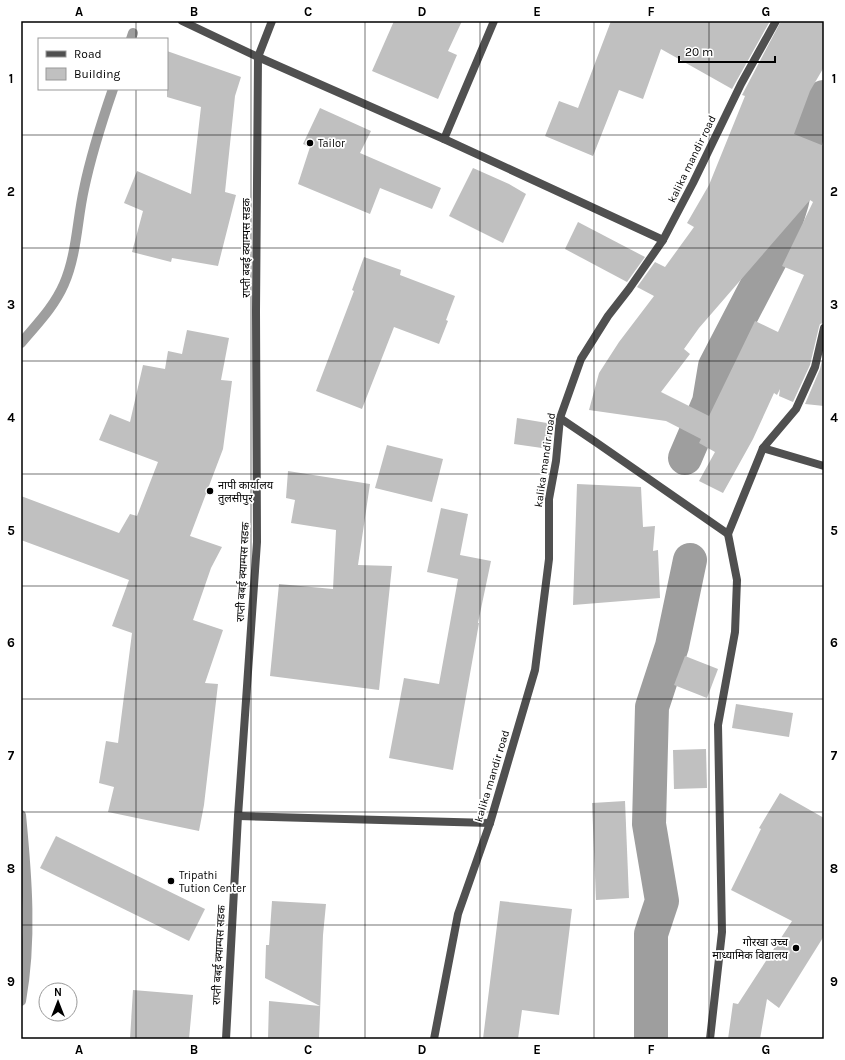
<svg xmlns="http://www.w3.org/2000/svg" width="845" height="1060" font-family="Karla,'Noto Sans Devanagari',sans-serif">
	<rect width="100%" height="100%" fill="#fff"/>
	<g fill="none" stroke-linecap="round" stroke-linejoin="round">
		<g stroke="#9e9e9e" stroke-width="10">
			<path d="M131,39L133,33"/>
			<path d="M21,343C37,324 54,307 64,284C77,254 77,220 84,189C91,155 102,121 113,89"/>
			<path d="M21,815C27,877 32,940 21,1001"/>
		</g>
		<g stroke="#9e9e9e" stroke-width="34">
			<path d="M685,458L709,402L715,366L780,241L792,202L798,172L809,127L824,97"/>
			<path d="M651,1039V934L662,901L649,824L652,707L672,646L690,560"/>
		</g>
	</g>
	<g fill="#c0c0c0" fill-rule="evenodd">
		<path d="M394,21H462L448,51L457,55L438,99L372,71Z"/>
		<path d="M611,21H770L732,89L661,49L643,99L619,90L593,156L545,136L559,101L578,108Z"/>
		<path d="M781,21H824V67L810,91L794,134L824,146V323L820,324L819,327L810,365L793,402L779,396L780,389L777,395L774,393L753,439L723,493L699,481L715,452L699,443L701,439L666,421L589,410L599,373L619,342L654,296L637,287L655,262L665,267L694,227L687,223L709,185L745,96L742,95ZM810,200L813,202L782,266L804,275L778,332L755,321L709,416L661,392L690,354L684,349L699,328Z"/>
		<path d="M167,51L241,77L235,96L225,192L236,195L218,266L172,258L171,262L132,252L143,211L124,203L137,171L191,194L201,107L167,97Z"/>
		<path d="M320,108L371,131L360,153L441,188L432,209L380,188L370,214L298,184L310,147L303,144Z"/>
		<path d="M473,168L509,184L526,194L503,243L449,216Z"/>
		<path d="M578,222L645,257L627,282L565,249Z"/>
		<path d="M364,257L401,270L400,275L455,296L446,320L448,321L439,344L394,327L362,409L316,391L354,291L352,290Z"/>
		<path d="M187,330L229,338L221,380L232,381L223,449L190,536L222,547L211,568L193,620L223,630L205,683L218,684L204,805L199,831L108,812L114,787L99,783L106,741L118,743L132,633L112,626L129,580L21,540V496L119,533L130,514L137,516L158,462L99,440L110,414L130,422L143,365L165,369L168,351L182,354Z"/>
		<path d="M824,352V406L805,404L820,369Z"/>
		<path d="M517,418L553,424L549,449L514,444Z"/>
		<path d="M387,445L443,459L432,502L375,488Z"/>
		<path d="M288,471L370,484L358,565L392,566L379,690L270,676L279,584L333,589L336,530L291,523L295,500L286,498Z"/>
		<path d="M577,484L641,487L643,527L655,526L653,551L658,550L660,598L573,605Z"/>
		<path d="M441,508L468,514L460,555L491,561L478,623H479L453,770L389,758L404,678L439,684L458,579L427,572Z"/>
		<path d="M685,656L718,669L707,698L674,685Z"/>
		<path d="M736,704L793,713L789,737L732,728Z"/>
		<path d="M706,749L707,788L674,789L673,750Z"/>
		<path d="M780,793L824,818V936L779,1008L767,999L760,1039H728L733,1003L738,1004L792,921L731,890L761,829L759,828Z"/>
		<path d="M625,801L629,898L596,900L592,803Z"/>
		<path d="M56,836L205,909L189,941L40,868Z"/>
		<path d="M272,901L326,904L323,935L319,1039H268L269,1001L320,1006L265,978L266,945H269Z"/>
		<path d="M500,901L572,909L559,1015L522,1010L518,1039H483Z"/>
		<path d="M133,990L193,995L189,1039H130Z"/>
	</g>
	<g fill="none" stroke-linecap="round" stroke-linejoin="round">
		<g stroke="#505050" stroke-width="8">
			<path d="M182,21L258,57L444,139L663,240"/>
			<path d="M444,139L494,21"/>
			<path d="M560,418L597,443L728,534L737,580L735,632L718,725L722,932L710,1039"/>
			<path d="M763,448L796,409L815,367L824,328"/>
			<path d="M728,534L763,448L824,466"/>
			<path d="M238,816L490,823"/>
			<path d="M226,1039L238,816L257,542L256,311L258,57L272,21"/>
			<path d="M434,1039L458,914L490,823L535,670L549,559V499L556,461L560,418L581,359L608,316L629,289L663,240L693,183L741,84L776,21"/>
		</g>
	</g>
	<path fill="none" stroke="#000" stroke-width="1" stroke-opacity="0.55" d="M136,21V39M251,21V1039M365,21V1039M480,21V1039M594,21V1039M709,21V1039M136,89V1039M21,135H824M21,248H824M21,361H824M21,474H824M21,586H824M21,699H824M21,812H824M21,925H824"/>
	<g fill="#000" stroke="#fff" stroke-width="1.5">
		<circle cx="310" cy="143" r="4"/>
		<circle cx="210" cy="491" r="4"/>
		<circle cx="171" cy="881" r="4"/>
		<circle cx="796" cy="948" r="4"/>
	</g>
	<g text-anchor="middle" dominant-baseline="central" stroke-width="3.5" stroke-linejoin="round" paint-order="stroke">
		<g font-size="11" fill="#000" stroke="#fff" text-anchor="start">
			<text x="318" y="143">Tailor</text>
			<text x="218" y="485">नापी कार्यालय<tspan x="218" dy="13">तुलसीपुर</tspan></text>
			<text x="179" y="875">Tripathi<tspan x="179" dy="13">Tution Center</tspan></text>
			<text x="788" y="942" text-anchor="end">गोरखा उच्च<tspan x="788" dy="13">माध्यामिक विद्यालय</tspan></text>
		</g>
		<g font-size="11" fill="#000" stroke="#fff">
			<text transform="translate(692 159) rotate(-64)">kalika mandir road</text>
			<text transform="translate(246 248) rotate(-90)">राप्ती बबई क्याम्पस सडक</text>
			<text transform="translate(545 460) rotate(-82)">kalika mandir road</text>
			<text transform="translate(243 572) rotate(-87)">राप्ती बबई क्याम्पस सडक</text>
			<text transform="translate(492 776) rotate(-73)">kalika mandir road</text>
			<text transform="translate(219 955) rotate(-87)">राप्ती बबई क्याम्पस सडक</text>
		</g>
	</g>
	<rect width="845" height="1060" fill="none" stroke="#ffffff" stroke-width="44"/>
	<rect x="38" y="38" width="130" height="52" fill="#ffffff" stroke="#999999"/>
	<rect x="46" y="51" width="20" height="6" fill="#505050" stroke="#999999"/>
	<text x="74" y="58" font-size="12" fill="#000000">Road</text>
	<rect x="46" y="68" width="20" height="12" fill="#c0c0c0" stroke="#999999"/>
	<text x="74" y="78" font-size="12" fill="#000000">Building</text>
	<g transform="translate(58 1002)"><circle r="19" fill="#ffffff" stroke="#999999"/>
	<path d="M0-3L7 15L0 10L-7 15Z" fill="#000000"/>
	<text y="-6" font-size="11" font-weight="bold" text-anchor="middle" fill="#000000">N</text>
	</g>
	<path d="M679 56v6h96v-6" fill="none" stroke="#000000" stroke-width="2"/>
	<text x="685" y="56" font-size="12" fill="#000000" stroke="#ffffff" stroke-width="3" paint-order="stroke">20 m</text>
	<rect x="22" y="22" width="801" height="1016" fill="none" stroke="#000" stroke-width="1.5"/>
	<g font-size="13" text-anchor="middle" font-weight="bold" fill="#000">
		<text x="79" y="16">A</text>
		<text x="194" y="16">B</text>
		<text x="308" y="16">C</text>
		<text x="422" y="16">D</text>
		<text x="537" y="16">E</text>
		<text x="651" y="16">F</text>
		<text x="766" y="16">G</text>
		<text x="11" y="83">1</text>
		<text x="834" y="83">1</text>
		<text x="11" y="196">2</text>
		<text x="834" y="196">2</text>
		<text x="11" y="309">3</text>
		<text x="834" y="309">3</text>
		<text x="11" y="422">4</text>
		<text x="834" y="422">4</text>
		<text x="11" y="535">5</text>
		<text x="834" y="535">5</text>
		<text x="11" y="647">6</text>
		<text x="834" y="647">6</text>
		<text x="11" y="760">7</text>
		<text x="834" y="760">7</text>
		<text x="11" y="873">8</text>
		<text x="834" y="873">8</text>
		<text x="11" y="986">9</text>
		<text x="834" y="986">9</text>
		<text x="79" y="1054">A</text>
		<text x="194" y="1054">B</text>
		<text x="308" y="1054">C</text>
		<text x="422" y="1054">D</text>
		<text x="537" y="1054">E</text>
		<text x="651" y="1054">F</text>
		<text x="766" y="1054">G</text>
	</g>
</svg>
